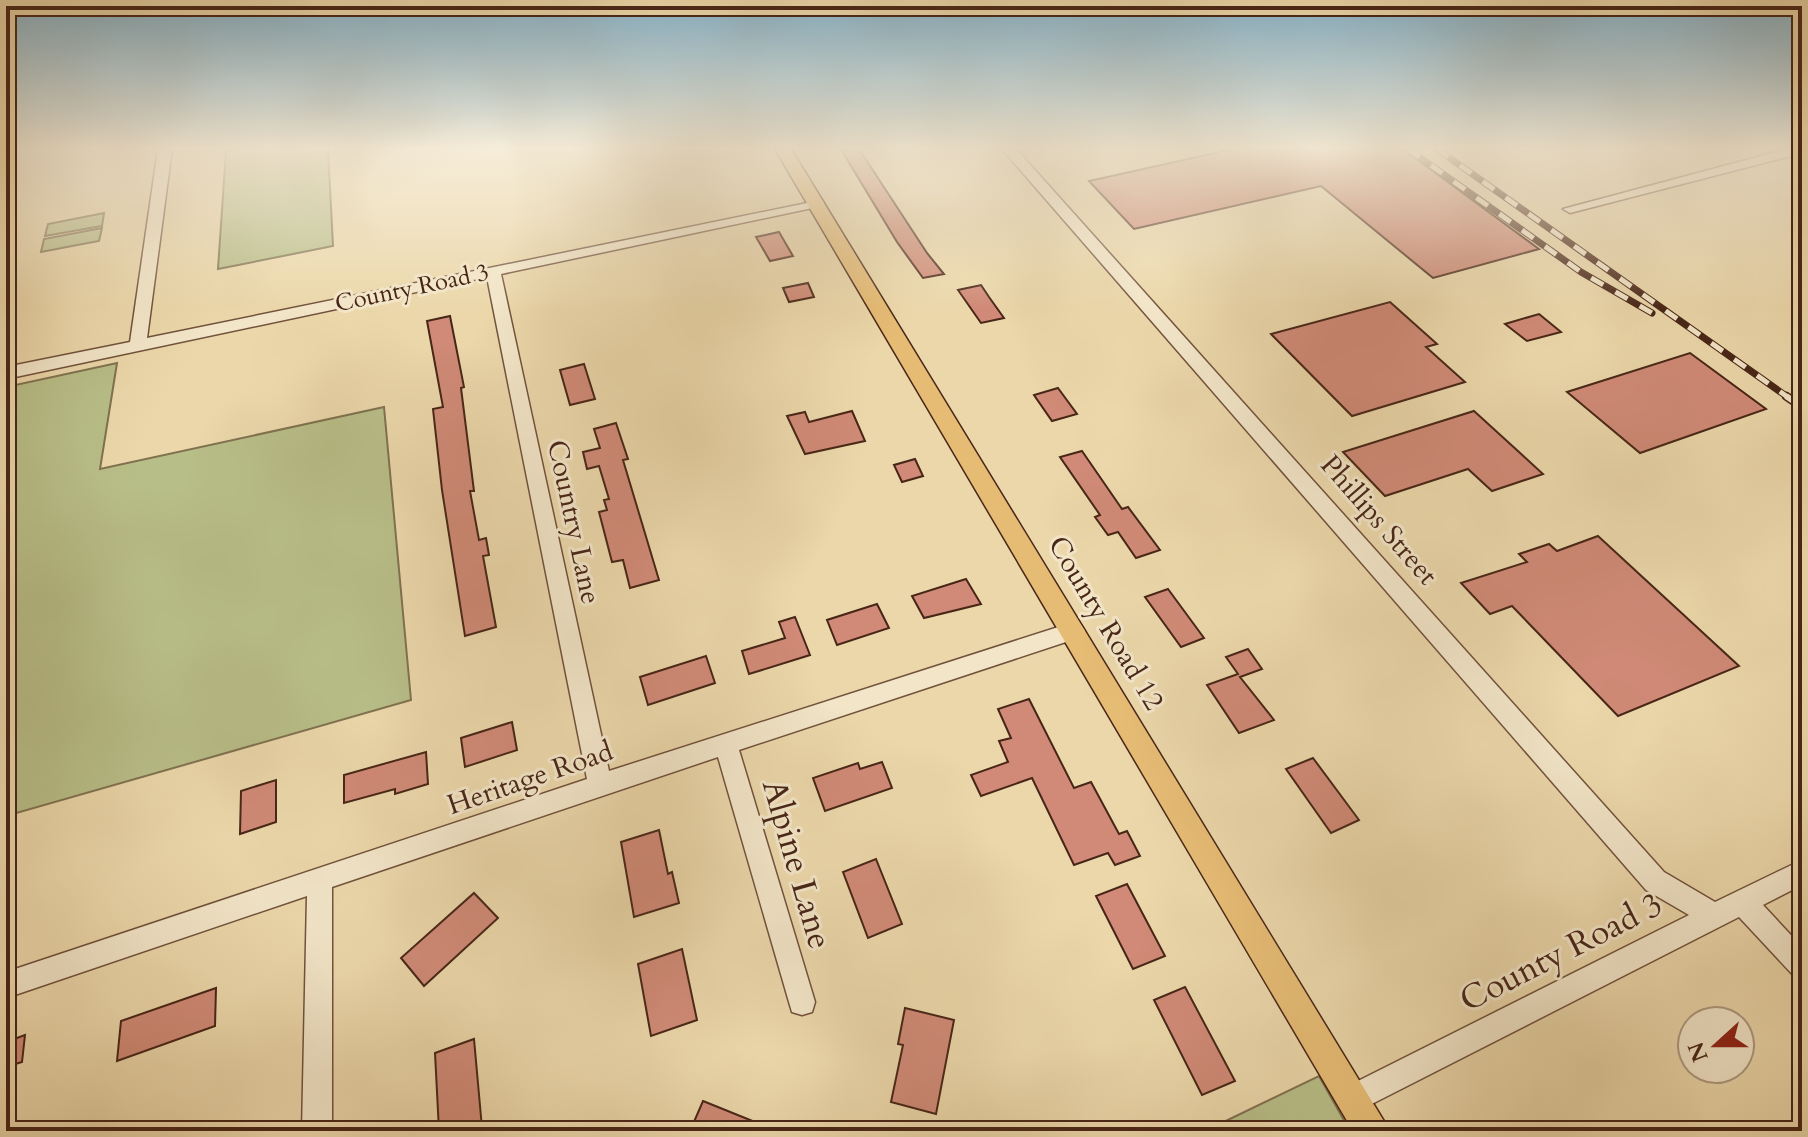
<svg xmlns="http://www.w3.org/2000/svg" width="1808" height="1137" font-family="Cardo,serif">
	<rect width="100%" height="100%" fill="#ebd7aa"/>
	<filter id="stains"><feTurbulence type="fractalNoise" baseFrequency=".0025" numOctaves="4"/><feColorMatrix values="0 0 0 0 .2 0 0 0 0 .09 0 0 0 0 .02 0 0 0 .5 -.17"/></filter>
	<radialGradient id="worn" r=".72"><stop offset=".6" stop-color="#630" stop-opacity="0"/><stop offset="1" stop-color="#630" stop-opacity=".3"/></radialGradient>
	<g fill="#b8be88" stroke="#807250" stroke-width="2">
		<path d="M238,149H328L333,246L218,269L226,151Z"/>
		<path d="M104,213L102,226L45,236L48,224Z"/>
		<path d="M102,228L99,241L41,252L44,239Z"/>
		<path d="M117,363L100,469L384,407L411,700L6,816V387Z"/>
		<path d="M1319,1076L1350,1131H1205Z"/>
	</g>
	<g fill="#d08a77" stroke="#482617" stroke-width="2">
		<path d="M859,149L927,253L944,274L923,278L897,242L842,151Z"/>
		<path d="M1233,149H1403L1539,249L1433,278L1321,186L1134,229L1089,181Z"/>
		<path d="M779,232L793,256L770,261L756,237Z"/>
		<path d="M808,283L814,297L789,302L783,288Z"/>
		<path d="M981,285L989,297L1004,318L981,323L958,290Z"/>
		<path d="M1390,302L1437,344L1426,347L1465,382L1352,416L1271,334Z"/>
		<path d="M1539,314L1561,332L1527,341L1505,324Z"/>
		<path d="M450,316L464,387L461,388L474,491H470L479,540L486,538L489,555L483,556L496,627L465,636L442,490L433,409L443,407L427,321Z"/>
		<path d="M1690,353L1766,409L1640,453L1567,392Z"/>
		<path d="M584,364L595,399L570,405L560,370Z"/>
		<path d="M1058,388L1077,414L1052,421L1034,395Z"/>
		<path d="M852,411L865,441L805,454L787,416L805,412L809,422Z"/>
		<path d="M1474,411L1543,474L1492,491L1468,469L1385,496L1343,452Z"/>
		<path d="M616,423L628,459L623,460L659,580L630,588L623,560L612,562L599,512L607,510L604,500L609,499L599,466L587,469L583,452L600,448L594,429Z"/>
		<path d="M1082,451L1122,509L1128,507L1160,550L1136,558L1118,532L1108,535L1095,517L1100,515L1060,457Z"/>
		<path d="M915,459L923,476L902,482L894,465Z"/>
		<path d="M1598,536L1739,666L1618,716L1512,606L1490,614L1461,583L1527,562L1519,554L1549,544L1557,551Z"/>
		<path d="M966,579L981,604L924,618L912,596Z"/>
		<path d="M1168,589L1204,638L1181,647L1145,597Z"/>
		<path d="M877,604L889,628L837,645L827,620Z"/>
		<path d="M795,617L810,655L749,674L742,651L785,638L779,622Z"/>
		<path d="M1248,649L1262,669L1240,677L1274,720L1239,733L1207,685L1238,674L1226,657Z"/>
		<path d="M706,656L715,683L648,705L640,677Z"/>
		<path d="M1029,699L1074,788L1091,782L1119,834L1127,831L1140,856L1115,865L1108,853L1074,865L1032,778L981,796L971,775L1008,762L999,741L1011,738L998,709Z"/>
		<path d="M512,722L517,750L465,767L461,738Z"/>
		<path d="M426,752L428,784L395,794V789L344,803V775Z"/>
		<path d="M1313,758L1359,820L1331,833L1286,769Z"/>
		<path d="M882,762L892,788L825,811L813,778L858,763L860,769Z"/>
		<path d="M276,780V822L240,834L241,791Z"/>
		<path d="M659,830L668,874L672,872L679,903L634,917L621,842Z"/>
		<path d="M876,859L902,924L868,938L843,872Z"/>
		<path d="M1127,884L1165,956L1133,969L1096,896Z"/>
		<path d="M474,893L498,918L424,986L401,958Z"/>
		<path d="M682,949L697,1020L651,1036L638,964Z"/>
		<path d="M1185,987L1235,1081L1202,1095L1154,1000Z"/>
		<path d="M216,988L215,1026L117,1061L121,1021Z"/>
		<path d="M905,1008L954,1020L936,1114L891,1102L903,1045L898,1044Z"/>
		<path d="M25,1035L22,1062L6,1067V1042Z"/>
		<path d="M474,1039L482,1128L474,1131H439L435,1053Z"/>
		<path d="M703,1101L775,1130V1131H690Z"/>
	</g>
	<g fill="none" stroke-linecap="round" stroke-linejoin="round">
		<g stroke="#71523c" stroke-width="3">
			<g id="minor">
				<path d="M158,149H172L147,338L822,200L824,203L817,207L501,274L609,771L1074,622L1081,625L1085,631L1081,637L739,750L815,1002L812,1012L802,1015L792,1012L789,1002L718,757L332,887V1131H302L307,896L6,998V972L587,779L487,277L6,379V367L130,342Z"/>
				<path d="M1002,149H1016L1664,872L1715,902L1802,860V885L1763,905L1802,947V979L1793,975L1739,917L1364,1108L1354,1112L1344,1108L1340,1098L1344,1088L1689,915L1646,890Z"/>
				<path d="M1787,149H1802V153L1570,213L1563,209Z"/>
			</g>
		</g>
		<g stroke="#482617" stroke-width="3">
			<path id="major" d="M775,149H791L1390,1131H1353Z"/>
		</g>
		<use href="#minor" fill="#f2e5c8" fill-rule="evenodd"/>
		<use href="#major" fill="#e6bc75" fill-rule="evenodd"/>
		<g stroke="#482617" stroke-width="7">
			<g id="rail-far1">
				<path d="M1408,149L1581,272L1652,313"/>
				<path d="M1437,149L1789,398"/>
			</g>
		</g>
		<g stroke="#482617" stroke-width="9">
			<path id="rail" d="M1786,396L1802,407"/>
		</g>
		<use href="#rail-far1" stroke="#f2e5c8" stroke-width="5" stroke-dasharray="14" stroke-linecap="butt"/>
		<use href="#rail" stroke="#f2e5c8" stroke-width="6" stroke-dasharray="18" stroke-linecap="butt"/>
	</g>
	<linearGradient id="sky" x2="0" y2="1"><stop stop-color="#88b6ce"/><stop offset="0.48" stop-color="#f6edd9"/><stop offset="1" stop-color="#f6edd9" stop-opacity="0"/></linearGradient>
	<rect width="1808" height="308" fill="url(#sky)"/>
	<g text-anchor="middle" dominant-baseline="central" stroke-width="6" stroke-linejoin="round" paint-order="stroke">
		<g font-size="24" fill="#482617" stroke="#f2e5c8">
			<text transform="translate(412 288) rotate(-12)">County Road 3</text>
		</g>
		<g font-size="28" fill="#482617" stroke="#f2e5c8">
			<text transform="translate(1379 520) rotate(49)">Phillips Street</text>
			<text transform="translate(574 522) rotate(78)">Country Lane</text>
			<text transform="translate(1106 623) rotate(59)">County Road 12</text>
			<text transform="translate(530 778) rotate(-19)">Heritage Road</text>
		</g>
		<g font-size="34" fill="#482617" stroke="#f2e5c8">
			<text transform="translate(797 864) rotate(74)">Alpine Lane</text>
			<text transform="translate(1561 952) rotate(-27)">County Road 3</text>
		</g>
	</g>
	<rect width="1808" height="1137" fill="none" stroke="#ebd7aa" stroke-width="32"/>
	<rect x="8" y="8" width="1792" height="1121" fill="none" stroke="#482617" stroke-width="4"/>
	<rect x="16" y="16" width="1776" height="1105" fill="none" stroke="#482617" stroke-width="2"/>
	<g transform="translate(1716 1045) rotate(249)"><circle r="38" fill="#f2e5c8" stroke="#ae9981" stroke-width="2"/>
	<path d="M0-6L14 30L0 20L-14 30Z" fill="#8f2418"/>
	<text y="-12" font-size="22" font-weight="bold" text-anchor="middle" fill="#482617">N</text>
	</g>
	<rect width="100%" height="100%" filter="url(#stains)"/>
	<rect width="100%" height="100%" fill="url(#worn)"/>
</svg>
